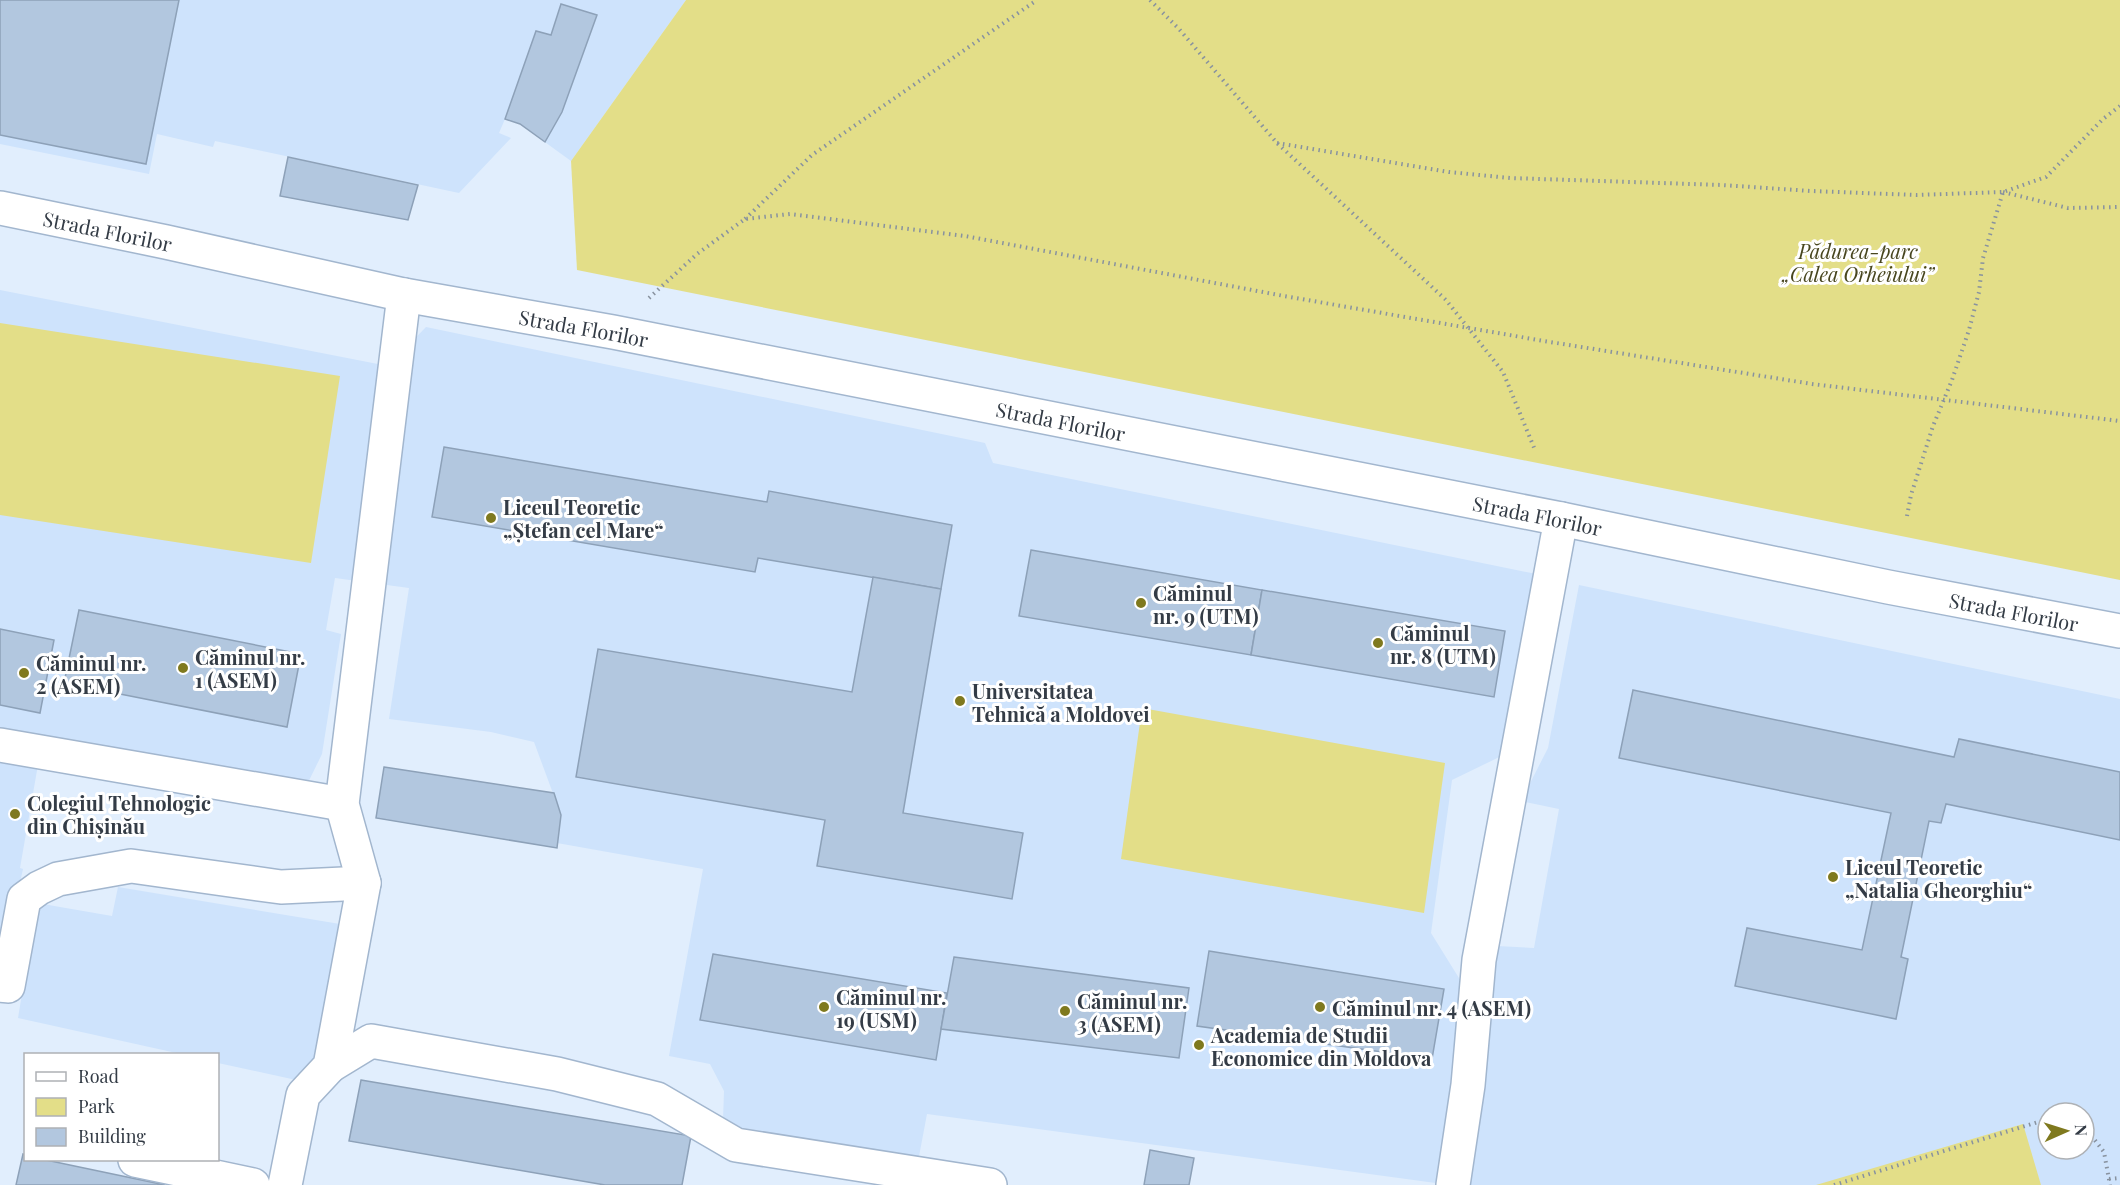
<svg xmlns="http://www.w3.org/2000/svg" width="2120" height="1185" font-family="'Playfair Display',serif">
	<rect width="100%" height="100%" fill="#e1eefd"/>
	<g fill="#cee3fc" fill-rule="evenodd">
		<path d="M0,0H686L571,161L520,124L505,119L499,133L511,138L459,193L215,141L213,147L157,134L149,174L0,144Z"/>
		<path d="M0,290L388,366L426,327L985,443L993,463L1551,577L1520,747L1452,780L1431,933L1467,991L1443,1184L927,1114L917,1167L728,1130L723,1120L724,1091L710,1064L669,1056L703,869L557,843L561,815L534,742L491,732L389,719L409,588L335,578L326,630L341,634L322,754L297,805L39,759L20,868L23,869L0,972Z"/>
		<path d="M1579,585L2120,699V1185H1470L1497,946L1534,948L1559,809L1521,801L1548,748ZM2048,1113H2084V1149H2048Z"/>
		<path d="M118,887L340,924L310,1083L218,1063V1054H181L18,1018L37,903L112,916Z"/>
	</g>
	<g fill="#e3de88">
		<path d="M686,0H2120V580L577,270L571,161Z"/>
		<path d="M0,323L340,376L311,563L0,515Z"/>
		<path d="M1142,708L1445,763L1424,913L1121,859Z"/>
		<path d="M2023,1124L2041,1185H1816Z"/>
	</g>
	<g fill="#b2c7df" stroke="#8da1b8" stroke-width="1.5">
		<path d="M0,0H179L146,164L0,135Z"/>
		<path d="M561,4L597,15L562,112L545,142L520,124L505,119L536,31L551,35Z"/>
		<path d="M288,157L418,185L408,220L280,196Z"/>
		<path d="M444,447L767,502L769,491L952,525L941,589L758,558L755,572L432,517Z"/>
		<path d="M1031,550L1262,590L1251,655L1019,616Z"/>
		<path d="M873,577L941,589L903,813L1023,833L1012,899L817,866L825,820L576,777L598,649L852,692Z"/>
		<path d="M1262,590L1505,631L1494,697L1251,655Z"/>
		<path d="M79,610L301,654L287,727L64,683Z"/>
		<path d="M0,629L54,640L40,713L0,705Z"/>
		<path d="M1633,690L1954,757L1959,739L2120,772V840L1946,804L1941,823L1929,821L1901,957L1908,959L1896,1019L1735,986L1747,928L1862,950L1891,813L1619,758Z"/>
		<path d="M384,767L554,793L561,815L557,848L376,818Z"/>
		<path d="M1209,951L1444,989L1432,1059L1197,1026Z"/>
		<path d="M713,954L947,993L936,1060L700,1020Z"/>
		<path d="M954,957L1189,988L1179,1058L941,1029Z"/>
		<path d="M361,1080L691,1136L682,1185H605L349,1141Z"/>
		<path d="M1150,1150L1194,1158L1189,1185H1144Z"/>
		<path d="M23,1154L26,1155V1160H46L165,1185H16Z"/>
	</g>
	<g fill="none" stroke-linecap="round" stroke-linejoin="round">
		<g stroke="#a2b6ce" stroke-width="36">
			<g id="minor">
				<path d="M0,745L342,804"/>
				<path d="M0,985L8,986L24,899L39,888L58,879L131,866L281,887L364,883"/>
				<path d="M330,1066L371,1041L557,1074L657,1099L736,1145L990,1185"/>
				<path d="M135,1160L253,1185"/>
				<path d="M285,1185L303,1095L330,1066L364,883L342,804L404,295"/>
				<path d="M1453,1185L1468,1085L1479,960L1561,519"/>
			</g>
		</g>
		<g stroke="#a2b6ce" stroke-width="36">
			<g id="major">
				<path id="s1" d="M0,208L166,242L404,295L613,332L1561,519L1888,587L2120,631"/>
			</g>
		</g>
		<g stroke="#88929f" stroke-width="4" stroke-dasharray="1.5 4.5" stroke-linecap="butt">
			<path d="M1150,0L1179,29L1277,143L1446,300L1503,372L1535,450"/>
			<path d="M1277,143L1449,172L1510,178L1722,185L1811,191L1916,195L2003,192L2046,177L2103,119L2120,106"/>
			<path d="M2003,192L2068,208L2120,207"/>
			<path d="M745,219L812,155L1037,0"/>
			<path d="M649,298L697,254L745,219L790,214L965,236L1284,296L1544,341L1812,384L2120,421"/>
			<path d="M1907,516L1911,495L1933,426L1952,380L1969,330L1979,292L1983,258L2003,192"/>
			<path d="M2084,1126L2104,1152L2110,1185"/>
			<path d="M2109,1179L2120,1178"/>
			<path d="M1834,1185L2048,1119"/>
		</g>
		<use href="#minor" stroke="#fff" stroke-width="33"/>
		<use href="#major" stroke="#fff" stroke-width="33"/>
	</g>
	<g fill="#7f791e" stroke="#fff" stroke-width="2">
		<circle cx="491" cy="518" r="6"/>
		<circle cx="1141" cy="603" r="6"/>
		<circle cx="1378" cy="643" r="6"/>
		<circle cx="183" cy="668" r="6"/>
		<circle cx="24" cy="673" r="6"/>
		<circle cx="960" cy="701" r="6"/>
		<circle cx="15" cy="814" r="6"/>
		<circle cx="1833" cy="877" r="6"/>
		<circle cx="824" cy="1007" r="6"/>
		<circle cx="1320" cy="1007" r="6"/>
		<circle cx="1065" cy="1011" r="6"/>
		<circle cx="1199" cy="1045" r="6"/>
	</g>
	<g text-anchor="middle" dominant-baseline="central" stroke-width="6" stroke-linejoin="round" paint-order="stroke">
		<g font-size="20" fill="#343c46" stroke="#fff">
			<text stroke="none"><textPath href="#s1" startOffset="110">Strada Florilor</textPath></text>
			<text stroke="none"><textPath href="#s1" startOffset="596">Strada Florilor</textPath></text>
			<text stroke="none"><textPath href="#s1" startOffset="1082">Strada Florilor</textPath></text>
			<text stroke="none"><textPath href="#s1" startOffset="1568">Strada Florilor</textPath></text>
			<text stroke="none"><textPath href="#s1" startOffset="2054">Strada Florilor</textPath></text>
		</g>
		<g font-size="20" font-style="italic" fill="#48461f" stroke="#fff">
			<text x="1858" y="250">Pădurea-parc<tspan x="1858" dy="23">„Calea Orheiului”</tspan></text>
		</g>
		<g font-size="20" font-weight="bold" fill="#343c46" stroke="#fff" text-anchor="start">
			<text x="503" y="506">Liceul Teoretic<tspan x="503" dy="23">„Ștefan cel Mare“</tspan></text>
			<text x="1153" y="592">Căminul<tspan x="1153" dy="23">nr. 9 (UTM)</tspan></text>
			<text x="1390" y="632">Căminul<tspan x="1390" dy="23">nr. 8 (UTM)</tspan></text>
			<text x="195" y="656">Căminul nr.<tspan x="195" dy="23">1 (ASEM)</tspan></text>
			<text x="36" y="662">Căminul nr.<tspan x="36" dy="23">2 (ASEM)</tspan></text>
			<text x="972" y="690">Universitatea<tspan x="972" dy="23">Tehnică a Moldovei</tspan></text>
			<text x="27" y="802">Colegiul Tehnologic<tspan x="27" dy="23">din Chișinău</tspan></text>
			<text x="1845" y="866">Liceul Teoretic<tspan x="1845" dy="23">„Natalia Gheorghiu“</tspan></text>
			<text x="836" y="996">Căminul nr.<tspan x="836" dy="23">19 (USM)</tspan></text>
			<text x="1077" y="1000">Căminul nr.<tspan x="1077" dy="23">3 (ASEM)</tspan></text>
			<text x="1332" y="1007">Căminul nr. 4 (ASEM)</text>
			<text x="1211" y="1034">Academia de Studii<tspan x="1211" dy="23">Economice din Moldova</tspan></text>
		</g>
	</g>
	<rect x="24" y="1053" width="195" height="108" fill="#ffffff" stroke="#aeb1b5" stroke-width="1.5"/>
	<rect x="36" y="1072" width="30" height="9" fill="#ffffff" stroke="#aeb1b5" stroke-width="1.5"/>
	<text x="78" y="1083" font-size="18" fill="#343c46">Road</text>
	<rect x="36" y="1098" width="30" height="18" fill="#e3de88" stroke="#aeb1b5" stroke-width="1.5"/>
	<text x="78" y="1113" font-size="18" fill="#343c46">Park</text>
	<rect x="36" y="1128" width="30" height="18" fill="#b2c7df" stroke="#aeb1b5" stroke-width="1.5"/>
	<text x="78" y="1143" font-size="18" fill="#343c46">Building</text>
	<g transform="translate(2066 1131) rotate(87)"><circle r="28" fill="#ffffff" stroke="#aeb1b5" stroke-width="1.5"/>
	<path d="M0-4.5L10 22L0 15L-10 22Z" fill="#7f791e"/>
	<text y="-9" font-size="16" font-weight="bold" text-anchor="middle" fill="#343c46">N</text>
	</g>
</svg>
